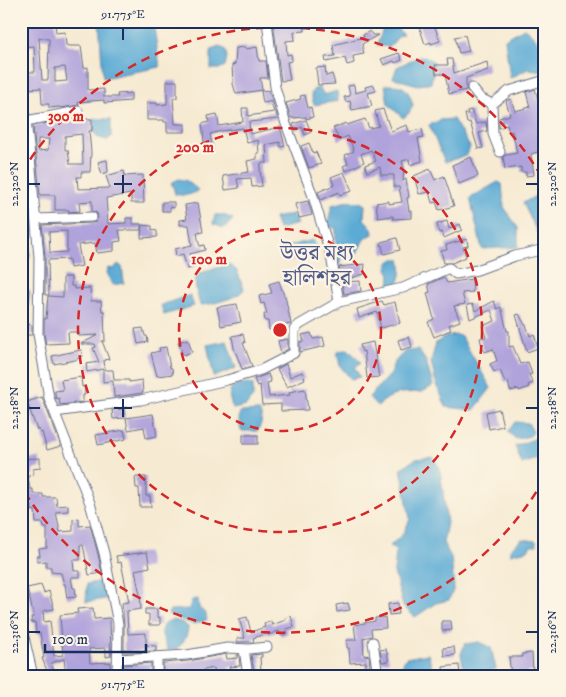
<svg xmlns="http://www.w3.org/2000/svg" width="566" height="697" font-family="'IM FELL DW Pica','Noto Serif Bengali',serif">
	<rect width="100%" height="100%" fill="#fcf5e5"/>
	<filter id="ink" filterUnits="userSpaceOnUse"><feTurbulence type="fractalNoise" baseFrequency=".02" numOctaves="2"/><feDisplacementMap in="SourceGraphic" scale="10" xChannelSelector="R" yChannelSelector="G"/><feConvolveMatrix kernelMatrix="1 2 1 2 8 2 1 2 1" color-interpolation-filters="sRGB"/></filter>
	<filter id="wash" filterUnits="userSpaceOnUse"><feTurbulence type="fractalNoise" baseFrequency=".0096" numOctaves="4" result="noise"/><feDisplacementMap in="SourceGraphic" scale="20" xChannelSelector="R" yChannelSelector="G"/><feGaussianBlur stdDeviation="1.12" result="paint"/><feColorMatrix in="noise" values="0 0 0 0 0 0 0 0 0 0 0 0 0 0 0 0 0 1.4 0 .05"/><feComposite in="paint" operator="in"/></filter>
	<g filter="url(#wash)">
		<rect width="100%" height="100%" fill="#f6ead2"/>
		<g fill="#5babd5" stroke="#3b6d9a">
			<path d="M99,21H153L160,67L103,78Z"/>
			<path d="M397,28L403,34L399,36L389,47L377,45L383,29Z"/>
			<path d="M524,28C539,38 545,53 545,71L528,69L510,78L505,39Z"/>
			<path d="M219,47L225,49L227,57L225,66L219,69H211V50Z"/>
			<path d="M424,56L433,61L434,67L431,83L418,85L393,78L397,67L416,58Z"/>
			<path d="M385,85C404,85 407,86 413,105L409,113L403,118L388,104Z"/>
			<path d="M320,88L324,95L337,91L338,101L314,105L311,94L314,89Z"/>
			<path d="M94,119H111V137L108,140L99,138L93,132Z"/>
			<path d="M453,119L470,147L467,155L445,162L429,125L440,120Z"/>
			<path d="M179,179L187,181L198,190C191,196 183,196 175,194L173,186L171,183Z"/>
			<path d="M498,182L502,184L504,207L518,228V247L482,249L470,198Z"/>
			<path d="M543,192L545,196V231L538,234L523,203Z"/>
			<path d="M348,201L360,202L365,205L364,219L372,228L373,234L364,239L355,257L346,253L341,258L339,265L335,266L336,228L327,227L332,205Z"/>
			<path d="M21,214H24L30,224L24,245L30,249V256L23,270H21Z"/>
			<path d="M293,214L298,224L278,229L274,218Z"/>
			<path d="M215,215H223L233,219L227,226L223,228L213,224Z"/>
			<path d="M313,240L318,248L294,260L289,246Z"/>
			<path d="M394,259H400C403,271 402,285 389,290L390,274L387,269L388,263Z"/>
			<path d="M118,264L122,267L124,283L112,285L107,273L108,268L114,269Z"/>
			<path d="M229,264L237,271L244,289C239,298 210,305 200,305L196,290L195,279L201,273Z"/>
			<path d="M21,284H24L30,292L26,316H21Z"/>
			<path d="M190,295L194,306L164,315L161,305Z"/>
			<path d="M456,335L461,336L491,388L474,410L446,407L435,380L431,362L436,343L445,337Z"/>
			<path d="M227,341L236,368L214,377L207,345Z"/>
			<path d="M348,349L361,362L355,368L360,377L351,379L340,366L337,352Z"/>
			<path d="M418,350L426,361L433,386L422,392L400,393L388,398L377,406L369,397L390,374L394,363L405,351Z"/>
			<path d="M249,383L253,385V397L246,406L233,409C226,391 228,384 249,383Z"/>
			<path d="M259,411C263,418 262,424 257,431H241L239,421L240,412Z"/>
			<path d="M515,422L528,423L533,432L530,436L516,439L508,432Z"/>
			<path d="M545,435V456H543L522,464L515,446Z"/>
			<path d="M433,457L440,469L447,523L443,543L451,557L454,588L449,600L436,603L415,617L403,606L394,572L396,551L390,546L403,534L410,519L401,468L416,459Z"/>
			<path d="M522,539L536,541L537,545H531L528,550L510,554V549Z"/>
			<path d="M102,581L108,582L111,598L86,602L87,584Z"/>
			<path d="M198,599L199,608L206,614L207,620L193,624L168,614L170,610L189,609L192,600Z"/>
			<path d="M172,620L181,622L188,627C188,636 183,643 177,649L168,650C162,638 156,624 172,620Z"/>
			<path d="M479,642L491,648L496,669L472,676H465L461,654L465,644Z"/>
			<path d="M428,654L434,676H396L406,658Z"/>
		</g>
		<g id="blocks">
			<g fill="#b0a3db" fill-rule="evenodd">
				<path d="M29,21H36V24L55,22L56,33L65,32L66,45L69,46H81L84,68L88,67V90L104,89V97H118L117,94L131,93V101L104,103V100L78,102L79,105L61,108L60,107L49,108V104H42L41,88L26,89V72H35L34,46L21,47V26L29,25ZM39,38L49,39L48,80H42ZM65,67L67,81L55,82V68Z"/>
				<path d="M278,21H288L289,26L304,24L305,31L294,32L295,40L286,41L287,55L291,54L292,61L287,62L290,80L281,81L273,22Z"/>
				<path d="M433,22L440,41L431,44V42L425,44L419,26Z"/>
				<path d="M370,31L372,35H378L362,44L364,54L353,56L354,63L347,65L345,58L326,62L325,57L335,56L333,45L364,37L363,35Z"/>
				<path d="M465,35L469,51L459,53L455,37Z"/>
				<path d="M245,47L246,49L257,47L259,61H266L268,78H260L262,90L236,94L233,84L232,65L235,64L236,48Z"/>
				<path d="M399,53L402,60L395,63L394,61L384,65L381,59Z"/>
				<path d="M447,59H452L454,73L487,62L488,70L466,78V90L449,94L445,74H436L435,65H448Z"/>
				<path d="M325,67L326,76L332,74L335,84L318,85L316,68Z"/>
				<path d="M167,81H177V98H173L175,124H185V132H167V122H164V120H147V103H157V105L167,104Z"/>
				<path d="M354,85L355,93L366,90L365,87L374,85L376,91L368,93L372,106L352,110L350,101L346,102L344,97L350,96L348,86Z"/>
				<path d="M535,89L538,100L545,99V141L538,142L541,151L531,154L534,175L526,176V172H521V167L505,169L503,157L506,155L517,153L516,148L512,131L509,132L507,125L499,128V118L510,115L506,101L508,100L511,99L515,111L530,107L526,92Z"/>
				<path d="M268,90L273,101L263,103L261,91Z"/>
				<path d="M305,95L308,108L311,107L313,117L306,119V117L291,118L286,103L301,99L300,96Z"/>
				<path d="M271,103H273L278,119L249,122L250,134L280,127L285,146L280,147V142L266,145L267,163H261L260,170L262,186L252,187L251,178L237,179L239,188L225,190L223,176L249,172L247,161L257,159V153H259L258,140L247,143L243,128L222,131L210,134L213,149L205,150L202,124L209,122L208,116L217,114L219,126L243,122L242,108H248V116L274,112Z"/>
				<path d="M383,109L391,131L407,125L409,132L422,129L424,137L418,138L422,161L410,165L409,159L402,161L404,169L403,181L406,179L409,197L407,198L409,211H412V218L393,219V216L378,218L376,203L389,201V204L402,202L399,187H394V175H381L380,167L367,172L365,165L376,161L371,150L361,154L364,162L346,171L343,166L348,164L345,155L354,151L348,136L339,140L333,128L346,123L347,125L365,119L369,128L379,126L375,111Z"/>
				<path d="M471,110L476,124L486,122L487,131L479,133L483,148L478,149L470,122L467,123L465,114H468L467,111Z"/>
				<path d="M68,119H92V131H89L91,152L90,172H81V177H77L78,189L110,188L106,176L124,171L125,176L143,175L144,203H131V194L106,198L108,224L126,223V218H133V224H141V230H119L121,241L114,242V251L97,253L95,243L78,245L82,266L70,268L69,259L48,260L49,295H45V257L42,225L92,223L96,222L98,217L97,213L92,211V201L79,202L80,211L69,212V210H55V195H40L33,126ZM82,134L83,164H70L68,150H65V136ZM38,139H49L48,150L38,151ZM67,231V252L50,253L49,232Z"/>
				<path d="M306,120L311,132L305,135L302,127L295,130L293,124Z"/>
				<path d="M309,143L313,153L316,152L321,164L309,168L301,146Z"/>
				<path d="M471,157L478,176L459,184L452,165Z"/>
				<path d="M107,160L108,172L102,174L98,162Z"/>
				<path d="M430,169L435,180L444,176L454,206L439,210L436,202L432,203L429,192L419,194L414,176Z"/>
				<path d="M344,172L352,191L340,195L339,192L321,200L318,192L334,185L331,177Z"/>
				<path d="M308,201L312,215L299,218L295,204Z"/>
				<path d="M162,202H174V208L170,207V211H162Z"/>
				<path d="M198,203L203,232L197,233L199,244L200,246L204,245L205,250L190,254L194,267L187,269L183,254L176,256L175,249L192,245L189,225H180V220L187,219L185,205Z"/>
				<path d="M447,221L449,229L460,224L462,230L444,238L442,232L439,233L437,224Z"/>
				<path d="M142,225L152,226V230L157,231V237L141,238Z"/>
				<path d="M397,238L400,250L384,254L381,242Z"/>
				<path d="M467,239L468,246L463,247L466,257L452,263H444L441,251L447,250L446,245Z"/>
				<path d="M365,264L364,274L342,281L339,267Z"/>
				<path d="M63,277H71V286H74V289L90,288L91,301H101L102,311H104L105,341H102L109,359L104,360L105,370H113L114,380H129V382L142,380L143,393L114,397L113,381L103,382V369L87,372L86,364L99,362L93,348L96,347L95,344H81L98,335L79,336V332H68L69,343L46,344L44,334V319H46L48,296L63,297Z"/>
				<path d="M444,277L447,283L472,279L473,292L462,293L465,304L454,306L460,321L449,325L451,330L434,337L428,322L434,319L427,293L430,292L428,284Z"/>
				<path d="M279,281L284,296H285L291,324L278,327V330H269L268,321H265L264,314H267L264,303L261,304L259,296L272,293L269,284Z"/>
				<path d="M360,281L361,291L344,294L342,282Z"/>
				<path d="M382,301L384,305L395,302L400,323L381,328L377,312L359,318L357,309Z"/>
				<path d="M494,301L497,309L501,307L507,331H509V347L513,346L520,364L528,362L532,374L529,375L533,383L528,385L529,387L519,391V389L510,391L508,381L505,382L500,370L494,372L490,364L497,361L493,349L485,352L482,347L480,338L486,337L482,326L495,321L491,310L470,319L467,305L473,304L475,311Z"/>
				<path d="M237,304L241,322L221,326L217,307Z"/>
				<path d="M519,314L525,325H526L530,336L534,334L538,348L527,352L516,315Z"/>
				<path d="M21,323L32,325V335H21Z"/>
				<path d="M143,328L145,336H147L148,342L138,344L135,329Z"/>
				<path d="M311,333L313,339L323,337L325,346L300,352V342L304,341L302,335Z"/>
				<path d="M243,334L245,343H243L252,366L242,369L234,348L232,336Z"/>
				<path d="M409,337L412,347L401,350L398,340Z"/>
				<path d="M188,339L192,352L183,355L178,342Z"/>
				<path d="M288,339V349L281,353L278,341Z"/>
				<path d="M373,342L379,377L367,378L364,351L362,352L360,345Z"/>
				<path d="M166,347L170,368H172L173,374L157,376L151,353L160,351L159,348Z"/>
				<path d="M81,350L83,356L75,360L54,364L52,356Z"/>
				<path d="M286,364L290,377L302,372L305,379L287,387L277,369Z"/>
				<path d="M268,374L271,382L267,383L269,397L290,395L289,392L305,389L308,410L281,411V404L262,405L260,385L257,386L254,379Z"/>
				<path d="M81,377L82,387L84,386L85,395H83V402L60,405L59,398L56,399L55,393V391L63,390L61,380Z"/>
				<path d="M42,397L61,446L47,450L42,432L40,433L39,429L37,430L27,402Z"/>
				<path d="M124,409L125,418L113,419L112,410Z"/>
				<path d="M499,409L503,426L489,429L486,412Z"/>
				<path d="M153,414L157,436L146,438L144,427L128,430L126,418Z"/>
				<path d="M124,430L126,439L98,445L96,435Z"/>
				<rect x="243" y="435" width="15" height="9"/>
				<path d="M40,458V468L33,469V475L28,476L30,489H33V494H43V497H56L57,506L68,505V511L56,512L60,532L73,531V519L79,518V526L90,525L98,554L102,573L89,575L83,545H80V560H73L74,571H80V577H71L73,588H75L76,597L67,598L65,584H64L61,573L51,572V567H46V561L37,562V556H40L39,549L47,548V528H44L43,523H36L35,510L32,511V506H27L26,500H21V459Z"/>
				<path d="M135,477H146V496H150L151,507H140L139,488H136Z"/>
				<path d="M147,552L150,567L135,570L140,595L141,609L127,611L128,634L146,633V645L156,646V651L124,652V624L122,603L129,602L121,562L118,563L116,556Z"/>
				<path d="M41,585L44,593L49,591L54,609L43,611L44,622L50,621L54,656L63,655L60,615L78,613L77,609L93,608L94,619L110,618L111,656L106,657V648L89,649L90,663L110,662L111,676H98V673L81,674V676H66L64,659L51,663L56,676H39V674L47,671L42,658H44L40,633H36L35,622L32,623L31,617H34L27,588Z"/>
				<path d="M348,603L350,610L337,612L336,605Z"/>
				<path d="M398,603L399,614L389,615L388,604Z"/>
				<path d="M145,609H157V618L160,617V625H149V614H145Z"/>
				<path d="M291,616L294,627L286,629L288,633L281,636L279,631L268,635V633L253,638L254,642H237V638H245L239,619L247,617L251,632L265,627L264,624L271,621L272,625L286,620L285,618Z"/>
				<path d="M385,617L386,628L371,629L372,636L363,638L364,656L369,655L370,668H366V662L350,663L349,648H347V640H356L354,625L375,621V618Z"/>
				<path d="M442,621H451L452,630L442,631Z"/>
				<path d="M454,647L455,655L444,656L443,648Z"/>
				<path d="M386,649L389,661L382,662L380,650Z"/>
				<path d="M532,653L533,672H526L527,676H511L509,657H522V654Z"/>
				<path d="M226,654L227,659L237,658V655H239L240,666L229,667L231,675L215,676L214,668L203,670L205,676H191L190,672L178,673L179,676H163V663L188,661Z"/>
				<path d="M262,654V657H260L261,671H254L251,655Z"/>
				<path d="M151,663V675L123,676V665Z"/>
				<path d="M459,665L460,674L444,676L443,667Z"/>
			</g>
		</g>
	</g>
	<g filter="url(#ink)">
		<use href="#blocks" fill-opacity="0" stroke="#687087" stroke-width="1"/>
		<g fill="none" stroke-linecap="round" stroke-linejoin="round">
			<g stroke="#687087" stroke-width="11">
				<g id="street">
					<path d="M267,21L275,87L286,124L313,196L331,256L339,302"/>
					<path d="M472,88L480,98L492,104"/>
					<path d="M21,103L26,121L29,147L39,257L38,334L49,398L90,503L104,553L118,624L117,676"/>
					<path d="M26,121L78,111"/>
					<path d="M500,152L493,134L492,104L509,91L545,80"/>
					<path d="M36,219L92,217"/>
					<path d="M55,412L141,400L227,380L261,370L294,353V330L299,325L339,302L403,288L449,268L456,274L477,270L515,256L545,249"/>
					<path d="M21,624L33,676"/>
					<path d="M373,642L378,676"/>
					<path d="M244,649L248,676"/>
					<path d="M157,657V676"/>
					<path d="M118,659L187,655L227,648L249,649L267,647"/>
				</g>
			</g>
			<use href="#street" stroke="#fff" stroke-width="9"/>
		</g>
	</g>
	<path fill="none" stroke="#1b2f5e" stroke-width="2" d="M123,28V40M123,175V193M28,184H40M114,184H132M526,184H538M123,399V417M28,408H40M114,408H132M526,408H538M28,632H40M526,632H538M123,657V670"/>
	<g fill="none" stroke="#d62828" stroke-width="2.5" stroke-dasharray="9 6">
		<circle cx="280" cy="330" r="101"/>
		<circle cx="280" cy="330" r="202"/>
		<path d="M544 479A303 303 0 0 1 22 488M22 172A303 303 0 0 1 544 181"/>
	</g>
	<g text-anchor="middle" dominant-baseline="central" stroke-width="4.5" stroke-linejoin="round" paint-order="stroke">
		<g font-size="22" fill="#4f588a" stroke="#fcf5e5">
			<text x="317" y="253">উত্তর মধ্য<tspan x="317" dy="25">হালিশহর</tspan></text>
		</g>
	</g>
	<circle cx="280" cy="330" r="8" fill="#d62828" stroke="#fcf5e5" stroke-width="2.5"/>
	<g font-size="15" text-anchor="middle" font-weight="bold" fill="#d62828" stroke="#fcf5e5" stroke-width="4.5" stroke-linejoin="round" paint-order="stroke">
		<text x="66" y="121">300 m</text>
		<text x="195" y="152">200 m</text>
		<text x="209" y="264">100 m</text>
	</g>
	<rect width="566" height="697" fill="none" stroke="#fcf5e5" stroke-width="55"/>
	<path d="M45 644v8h101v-8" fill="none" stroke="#1b2f5e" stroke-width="2.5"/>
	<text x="52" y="644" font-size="15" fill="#1b2f5e" stroke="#fcf5e5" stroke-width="4" paint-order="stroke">100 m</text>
	<rect x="28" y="28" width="510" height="642" fill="none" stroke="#1b2f5e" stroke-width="2"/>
	<g font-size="12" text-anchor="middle" fill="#1b2f5e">
		<text x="123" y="18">91.775°E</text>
		<text transform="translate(14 184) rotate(-90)" y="4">22.320°N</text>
		<text transform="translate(552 184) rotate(-90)" y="4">22.320°N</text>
		<text transform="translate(14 408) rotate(-90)" y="4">22.318°N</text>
		<text transform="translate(552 408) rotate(-90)" y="4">22.318°N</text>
		<text transform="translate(14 632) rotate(-90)" y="4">22.316°N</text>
		<text transform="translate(552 632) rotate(-90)" y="4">22.316°N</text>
		<text x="123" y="688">91.775°E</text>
	</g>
</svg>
